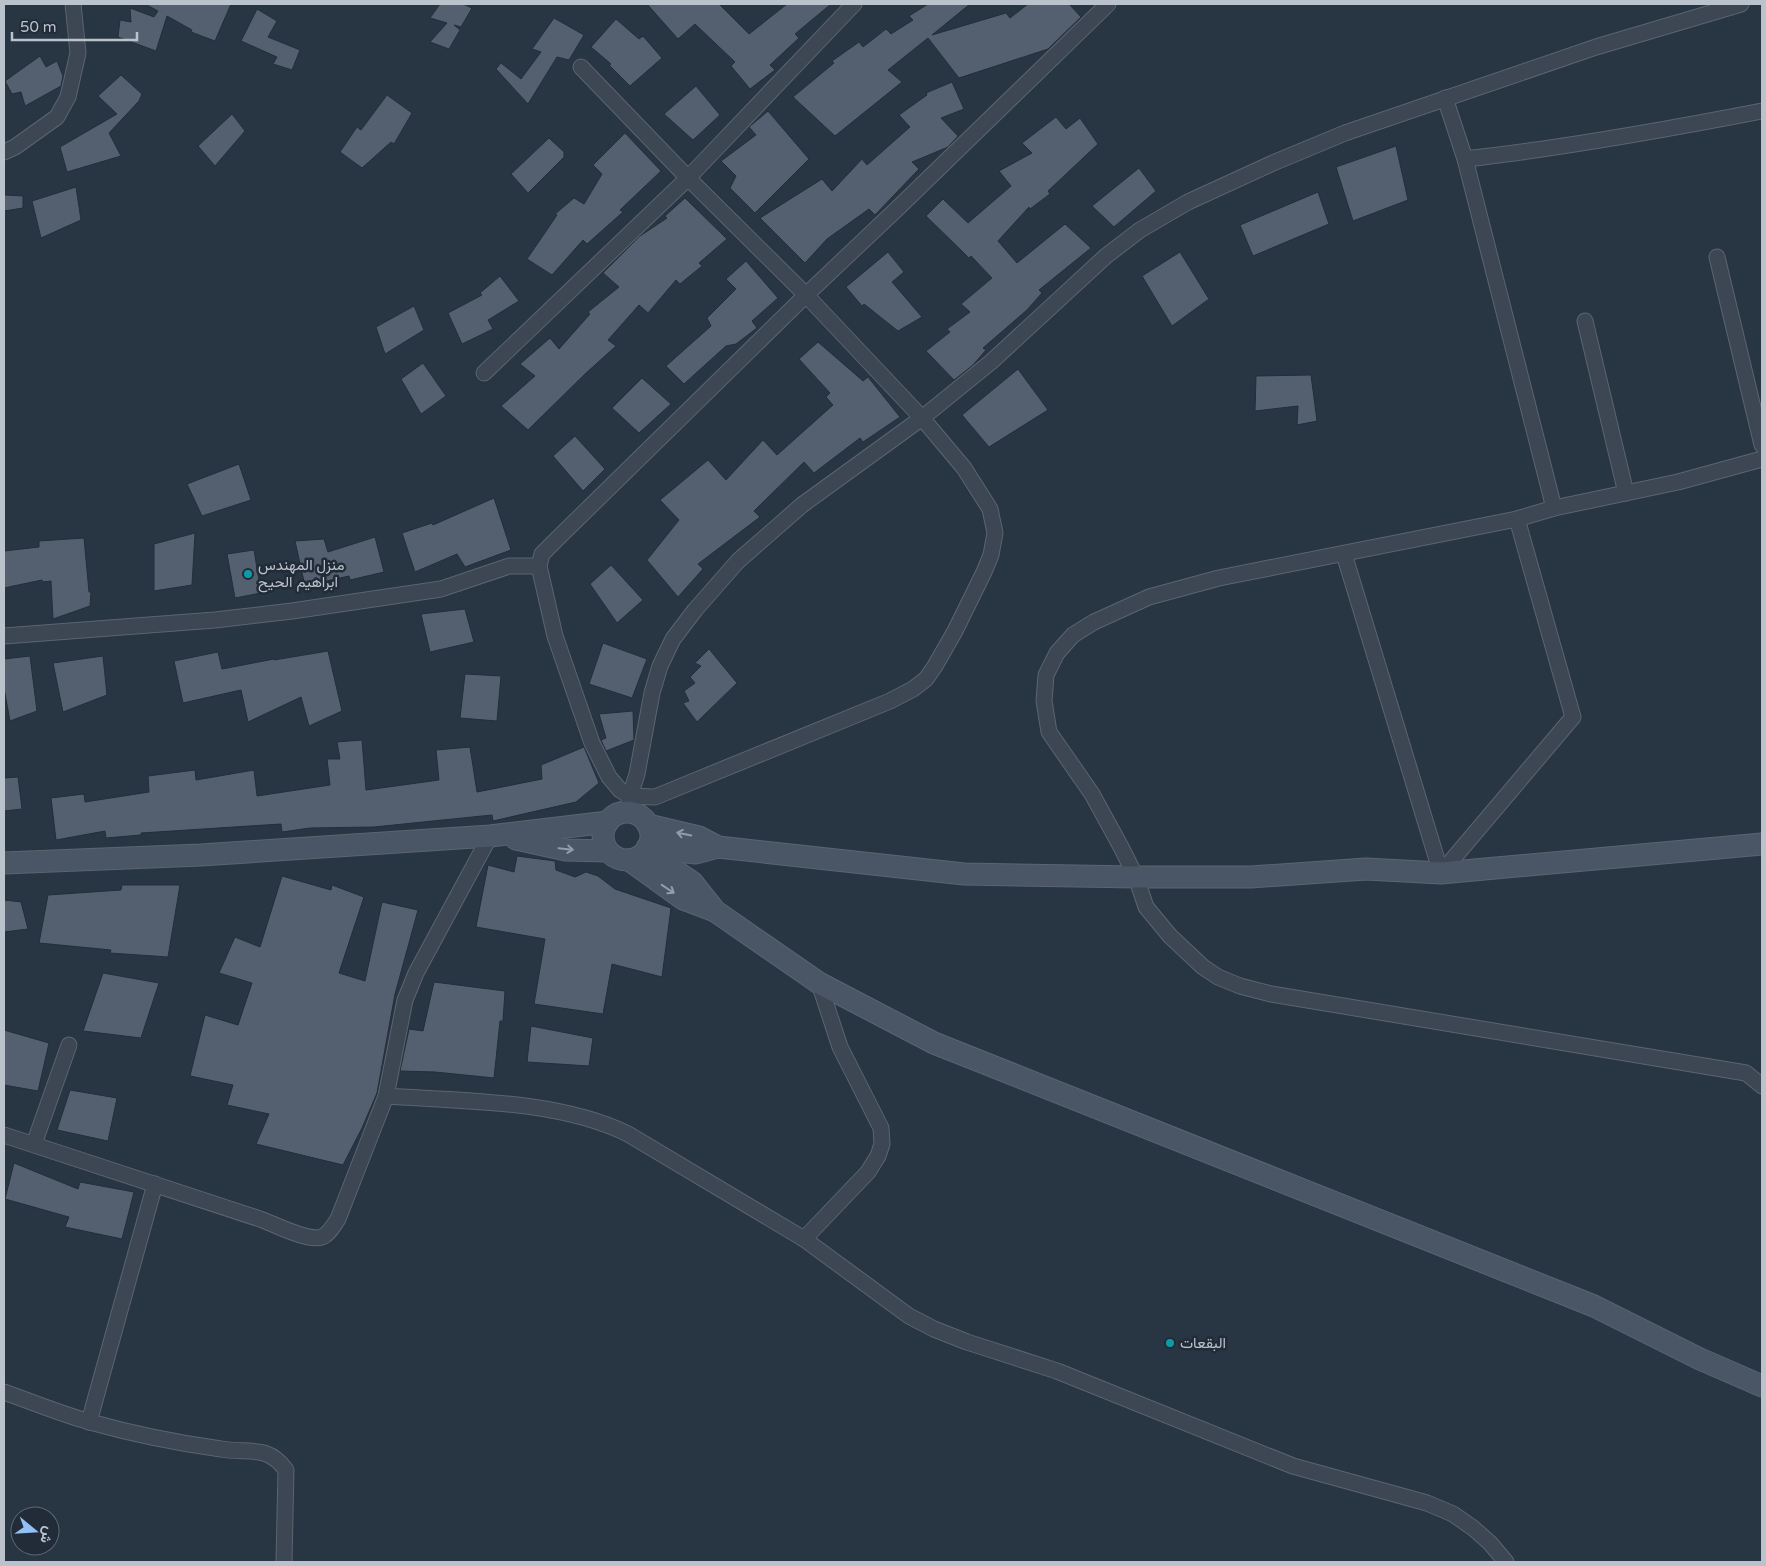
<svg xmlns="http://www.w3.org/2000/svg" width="1766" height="1566" font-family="'Varela Round',Vazirmatn,sans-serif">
	<rect width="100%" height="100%" fill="#283543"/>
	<g fill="#546070" stroke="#232e3a">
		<path d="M145,4H231L215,41L191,32L192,30L167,16L156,51L118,37L120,20L131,22L130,8L154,17L158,11Z"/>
		<path d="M440,4H463L472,8L461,27L454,25L460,30L449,49L430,42L447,23L430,18Z"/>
		<path d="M647,4H719L749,34L787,4H831L795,34L799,38L770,65L775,70L750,89L731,66L735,62L695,24L678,39Z"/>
		<path d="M928,4H970L932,35L1006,13L1010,18L1028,4H1069L1081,17L1048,49L959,78L928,38L888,70L902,82L835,136L793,97L834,63L832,61L859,42L863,47L886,29L891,34L913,20L909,16Z"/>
		<path d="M257,9L277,21L268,37L300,50L292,70L273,64L277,57L241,41Z"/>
		<path d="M554,18L584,35L569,60L557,57L528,104L496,69L501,63L521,79L541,52L532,49Z"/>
		<path d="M616,19L639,39L643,36L662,58L630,86L609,65L611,64L591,47Z"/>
		<path d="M40,56L46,67L57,61L63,76L61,86L25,106L21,92L12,94L5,81Z"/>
		<path d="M121,75L142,94L139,101L109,133L121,156L67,172L60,147L117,114L98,96Z"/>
		<path d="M952,82L964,109L941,118L958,136L948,147L912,162L919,169L875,215L869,209L827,239L805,263L760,218L822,179L832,191L862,159L867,165L910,127L899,115L927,95L926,93Z"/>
		<path d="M696,86L720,115L693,140L664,114Z"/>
		<path d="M387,95L412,113L394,144L391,142L362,168L340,152L357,127L361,130Z"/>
		<path d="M768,111L809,159L755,213L730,188L736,176L721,161L756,135L749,127Z"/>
		<path d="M232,114L245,131L215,166L198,146Z"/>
		<path d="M1056,117L1066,129L1080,118L1098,144L1048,191L1050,194L1030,209L1029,207L998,241L1017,263L1065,224L1091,248L1039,290L1042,293L1027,310L983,348L986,350L973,365L954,380L926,351L950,332L947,329L970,312L961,304L992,278L971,256L969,258L926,216L943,199L968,223L1011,186L999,171L1032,153L1022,143Z"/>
		<path d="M625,133L661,171L620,210L623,212L587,244L583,240L552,275L527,259L557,215L555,214L574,198L584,204L602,174L593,165Z"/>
		<path d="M549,138L564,152V157L528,193L511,174Z"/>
		<path d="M1396,146L1408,200L1353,221L1336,167Z"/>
		<path d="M1139,168L1156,191L1114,227L1092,206Z"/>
		<path d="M76,187L81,220L41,238L32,201Z"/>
		<path d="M1318,192L1329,224L1253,256L1240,225Z"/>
		<path d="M4,195L23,196V208L4,211Z"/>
		<path d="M685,198L727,239L699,263L702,266L680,284L676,280L648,313L639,305L608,340L616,346L585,374L528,430L501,406L535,376L520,364L550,338L559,349L590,314L588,312L619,287L603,273L640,236L667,218L665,216Z"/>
		<path d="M888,252L904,272L892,282L922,317L898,331L864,304L862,306L846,287Z"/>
		<path d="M1180,252L1209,299L1172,326L1142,276Z"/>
		<path d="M746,261L778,298L752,321L757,328L736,344L726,346L684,384L666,366L711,326L707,318L736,289L726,279Z"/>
		<path d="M500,276L519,301L488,320L493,329L462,344L448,313L482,295L480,293Z"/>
		<path d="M414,306L424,330L385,354L376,327Z"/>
		<path d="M818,342L863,381L868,377L900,417L863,442L860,438L814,473L804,462L754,511L760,517L698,564L703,569L678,597L647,560L679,520L660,500L708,460L726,480L763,440L777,455L833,405L826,397L830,393L799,359Z"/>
		<path d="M423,363L446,396L421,414L401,379Z"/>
		<path d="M1018,369L1048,410L989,447L962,415Z"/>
		<path d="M1311,375L1317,421L1297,425L1298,406L1255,411L1256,376Z"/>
		<path d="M642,378L671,404L639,433L612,408Z"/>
		<path d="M575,436L605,469L583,491L553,456Z"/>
		<path d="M239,464L251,500L202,516L187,484Z"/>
		<path d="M494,498L511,550L465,567L457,554L415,572L402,533L432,523L433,525Z"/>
		<path d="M195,533L192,585L154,591V544Z"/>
		<path d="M375,537L384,572L350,580L349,576L305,586L295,541L324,539L328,552Z"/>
		<path d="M84,538L89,592H91L90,606L53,619L51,581L43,582L42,580L4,588V551L39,547V541Z"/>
		<path d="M254,550L261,593L235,598L227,554Z"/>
		<path d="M611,565L643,600L617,623L590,584Z"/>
		<path d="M465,609L474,642L430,652L421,614Z"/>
		<path d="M603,643L647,659L632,698L589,684Z"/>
		<path d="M709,649L737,683L697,722L683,703L689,701L684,691L695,683L690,677L701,666L695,663Z"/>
		<path d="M328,651L342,711L309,726L301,697L248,722L241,690L183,703L174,661L218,652L222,669L274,659V660Z"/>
		<path d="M30,656L37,711L10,721L4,688V659Z"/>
		<path d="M103,656L107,695L63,712L53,663Z"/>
		<path d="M465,674L501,676L497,721L460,718Z"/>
		<path d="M633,711L634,740L606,751L601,740L606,738L599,714Z"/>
		<path d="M362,740L366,790L439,780L436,750L470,747L477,792L542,779L541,765L584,747L599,783L576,802L493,821L492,815L374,827L310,828L282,832L281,824L141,833V835L106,838L105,831L56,840L51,798L84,794L85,802L149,792L148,776L195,770L196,780L254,770L257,796L330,785L327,759H340L337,742Z"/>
		<path d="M18,777L22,809L4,811V778Z"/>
		<path d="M517,856L555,861L556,870L575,877L586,872L598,876L615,889L671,908L662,977L612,964L603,1014L534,1004L545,939L476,927L488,865L514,872Z"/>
		<path d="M282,876L331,890L332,885L364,897L339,973L365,981L382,902L418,910L395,994L377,1093L362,1128L343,1165L256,1144L269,1114L227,1105L233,1085L190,1076L205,1015L238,1025L252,983L219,973L235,937L260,947Z"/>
		<path d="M122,885H180L168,957L110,953L111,950L39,943L48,895L121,890Z"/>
		<path d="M4,900L21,902L28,929L4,932Z"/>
		<path d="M103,973L159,983L141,1038L83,1031Z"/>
		<path d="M434,982L505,991L503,1021H500L494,1078L435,1072L400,1071L409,1029L423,1031Z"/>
		<path d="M531,1026L593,1038L589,1066L527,1062Z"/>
		<path d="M4,1030L49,1043L38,1091L4,1085Z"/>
		<path d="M70,1090L117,1098L108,1141L57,1130Z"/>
		<path d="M14,1163L78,1189L80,1182L134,1192L122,1239L65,1227L69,1217L5,1199Z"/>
	</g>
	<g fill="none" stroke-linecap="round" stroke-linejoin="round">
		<g stroke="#5b6570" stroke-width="17">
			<g id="street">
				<path d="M1445,98L1465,159L1554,508"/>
				<path d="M4,152L15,147L57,117L68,97L78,53L73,4"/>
				<path d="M1465,159C1565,148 1664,130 1762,111"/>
				<path d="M1717,257L1762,445"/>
				<path d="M1585,321L1626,493"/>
				<path d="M484,373L688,178L854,4"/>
				<path d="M1762,459L1678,482L1554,508L1517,519L1219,578L1149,597L1094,622L1073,635L1057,653L1046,675L1044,701L1049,732L1092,794L1121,847L1136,877L1146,907L1170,936L1203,967L1218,977L1240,986L1271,994L1746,1073L1762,1086"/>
				<path d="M1344,554L1441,873"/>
				<path d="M539,566L555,636L592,743L609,777L620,790L630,796L655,797L890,701L913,689L926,679L935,666L955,631L984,572L991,555L995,533L990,509L964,468L922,418L806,295L688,178L581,67"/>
				<path d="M4,636L215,620L292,611L441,589L509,566H539L542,554L558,538L806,295L900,206L1108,4"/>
				<path d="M627,812L630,796L637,774L652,693L660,666L673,639L695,610L738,561L802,505L922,418L991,362L1106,256L1140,230L1188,202L1273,163L1345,133L1596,47L1741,4"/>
				<path d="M1441,873L1573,717L1517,519"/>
				<path d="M386,1096C462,1101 559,1100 628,1134L804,1239L909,1316L934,1329L967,1342L1057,1371L1293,1466L1427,1503L1453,1514L1473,1528L1490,1543L1506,1562"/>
				<path d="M4,1135L260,1219C274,1224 308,1242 322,1237C329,1234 334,1225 338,1219L386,1096L405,1000L416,973L490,836"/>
				<path d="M34,1144L69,1045"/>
				<path d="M804,1239L868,1172L878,1156L882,1144L881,1128L840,1047L819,983"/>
				<path d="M4,1392C32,1402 61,1414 90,1422C133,1434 177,1443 221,1449C249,1454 267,1444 286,1470L284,1562"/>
				<path d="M89,1422L155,1184"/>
			</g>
		</g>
		<g stroke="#5b6570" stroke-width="23">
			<g id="secondary">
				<circle cx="627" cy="836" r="24"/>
				<path d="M648,825L699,837L718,847L964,874L1136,877H1251L1366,869L1441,873L1762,844"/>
				<path d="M516,839L566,850L607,851"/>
				<path d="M647,848L696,853L718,847"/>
				<path d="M646,851L692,882L715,911"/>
				<path d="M629,860L683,899L715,911L819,983L934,1043L1594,1306L1700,1359L1762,1386"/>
				<path d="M4,863L201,855L490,836L608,822"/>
			</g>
		</g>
		<use href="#street" stroke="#3c4753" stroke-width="15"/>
		<use href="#secondary" stroke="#4a5665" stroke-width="21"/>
	</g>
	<defs><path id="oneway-shaft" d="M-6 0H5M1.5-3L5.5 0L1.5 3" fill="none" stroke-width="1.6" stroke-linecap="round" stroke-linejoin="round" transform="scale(1.25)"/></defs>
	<g stroke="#939ca8">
		<use href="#oneway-shaft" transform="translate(684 834) rotate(-169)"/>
		<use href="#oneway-shaft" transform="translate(566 849) rotate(6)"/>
		<use href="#oneway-shaft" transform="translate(668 889) rotate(34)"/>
	</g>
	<g fill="#0f9aa8" stroke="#212c38" stroke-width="2">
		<circle cx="248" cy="574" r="5"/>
		<circle cx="1170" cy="1343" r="5"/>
	</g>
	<g text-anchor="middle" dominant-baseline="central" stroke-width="5" stroke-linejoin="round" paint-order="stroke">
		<g font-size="15" fill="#bac2cc" stroke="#212c38" text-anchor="start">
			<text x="258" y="565">منزل المهندس<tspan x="258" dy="17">ابراهيم الحيح</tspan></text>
			<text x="1180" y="1343">البقعات</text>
		</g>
	</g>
	<rect width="1766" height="1566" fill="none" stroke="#bac2cc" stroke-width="10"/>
	<g transform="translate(35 1531) rotate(108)"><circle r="24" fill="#212c38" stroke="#5e6873"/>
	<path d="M0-4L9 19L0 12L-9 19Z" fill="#95c0f6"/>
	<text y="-8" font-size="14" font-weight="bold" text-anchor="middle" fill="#bac2cc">ش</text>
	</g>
	<path d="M12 32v8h125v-8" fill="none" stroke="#bac2cc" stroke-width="2.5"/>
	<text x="20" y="32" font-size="15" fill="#bac2cc" stroke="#212c38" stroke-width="4" paint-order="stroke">50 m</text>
</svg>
